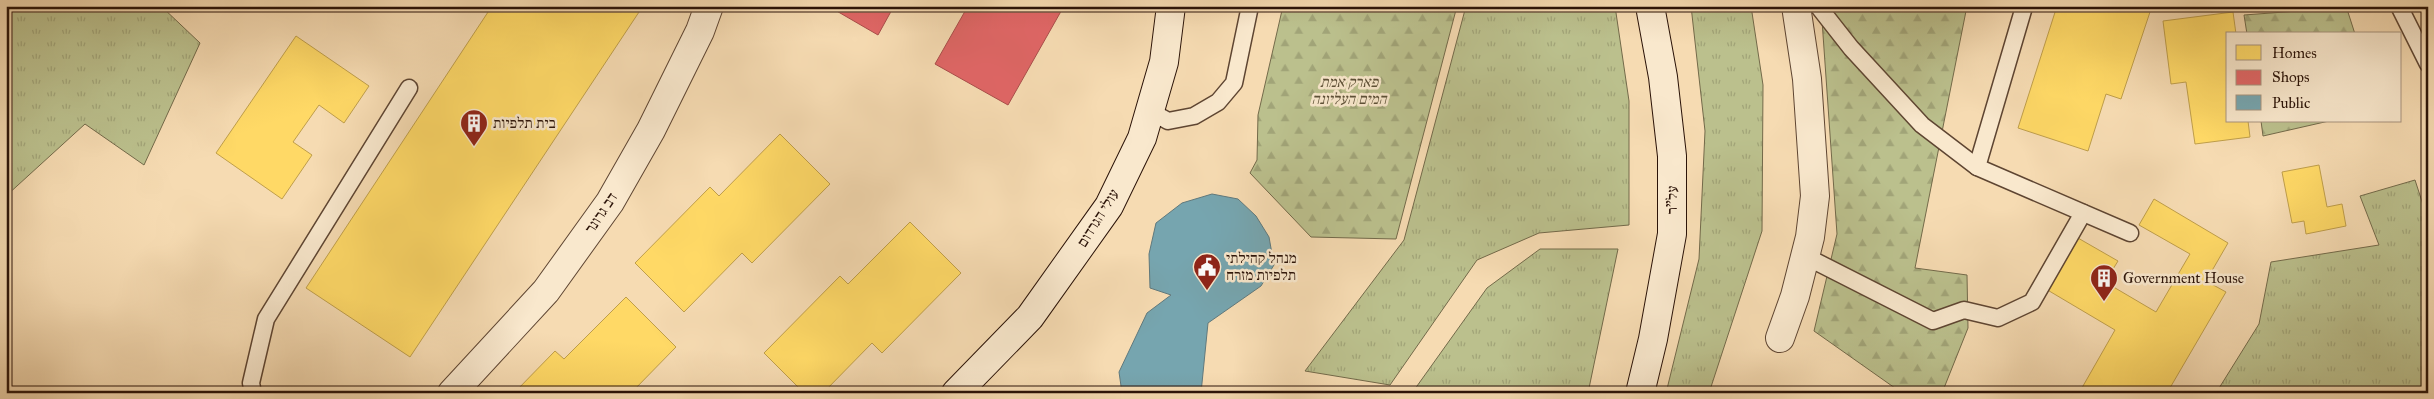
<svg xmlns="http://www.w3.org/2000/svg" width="2434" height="399" font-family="'IM FELL Great Primer','Frank Ruhl Libre',serif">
	<defs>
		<pattern id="grass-tufts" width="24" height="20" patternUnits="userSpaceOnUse" patternTransform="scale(1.25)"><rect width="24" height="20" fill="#bbc08d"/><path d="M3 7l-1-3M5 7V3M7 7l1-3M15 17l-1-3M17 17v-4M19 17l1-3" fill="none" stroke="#a1a478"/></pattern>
		<pattern id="forest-firs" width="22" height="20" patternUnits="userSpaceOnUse" patternTransform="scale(1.25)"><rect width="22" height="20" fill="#bbc08d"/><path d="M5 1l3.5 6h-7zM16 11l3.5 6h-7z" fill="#a1a478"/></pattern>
	</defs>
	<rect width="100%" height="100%" fill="#f6dbb2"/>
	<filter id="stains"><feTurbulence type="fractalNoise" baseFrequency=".004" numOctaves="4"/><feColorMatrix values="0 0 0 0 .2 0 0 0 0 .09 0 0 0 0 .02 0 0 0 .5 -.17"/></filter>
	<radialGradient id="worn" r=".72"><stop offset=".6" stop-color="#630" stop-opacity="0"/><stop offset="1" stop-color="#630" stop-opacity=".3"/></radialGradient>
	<g fill="url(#grass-tufts)" stroke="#736a4a">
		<path d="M161,6L200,43L144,165L85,124L6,196V7Z"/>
		<path d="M1466,6H1615L1629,101V225L1539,233L1477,260L1390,385L1305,371L1404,240Z"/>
		<path d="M1691,6H1751L1763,85L1762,231L1709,393H1666L1699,259L1705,131Z"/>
		<path d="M2415,180L2428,220V393H2216L2259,324L2271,262L2379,245L2360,196Z"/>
		<path d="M1540,249H1618L1588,393H1412L1487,288Z"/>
	</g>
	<g fill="url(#forest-firs)" stroke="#736a4a">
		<path d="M1283,6H1457L1396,239L1311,237L1250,173L1257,160L1258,115Z"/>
		<path d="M1821,6H1967L1915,268L1967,275L1968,328L1942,393H1902L1814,331L1837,234Z"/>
		<path d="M2311,6H2346L2355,34H2247L2244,15L2311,10Z"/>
		<path d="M2261,121H2329L2263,136Z"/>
	</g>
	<g fill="#ffd966" stroke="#bf9e4a">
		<path d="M492,6H643L410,357L306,288Z"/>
		<path d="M2057,6H2152L2121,99L2106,94L2088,151L2018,128Z"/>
		<path d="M2210,6H2251L2211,12Z"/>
		<path d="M2233,12L2236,34H2228V121H2248L2250,137L2195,144L2186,82L2171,84L2163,21Z"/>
		<path d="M296,36L369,86L344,123L319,105L293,142L312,155L282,199L216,153Z"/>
		<path d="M780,134L830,184L752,263L742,253L684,312L635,263L710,187L719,196Z"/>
		<path d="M2319,165L2327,207L2342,204L2346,226L2306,234L2304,221L2292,223L2282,172Z"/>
		<path d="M2154,199L2228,243L2206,281L2226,292L2167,393H2079L2115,330L2034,282L2064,230L2118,261L2105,282L2156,312L2190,254L2139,225Z"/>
		<path d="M910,222L961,273L882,353L872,343L823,393H804L764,353L840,276L848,284Z"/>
		<path d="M626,297L676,347L631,393H514L555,351L564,359Z"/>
	</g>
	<g fill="#e06666" stroke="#aa4d4a">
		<path d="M828,6H894L878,35Z"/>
		<path d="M968,6H1064L1008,105L935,64Z"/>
	</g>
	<path fill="#76a5af" stroke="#60797d" d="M1212,194L1238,199L1256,216L1269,237L1274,265L1261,286L1208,323L1201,393H1122L1119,372L1147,313L1171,295L1150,288L1149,254L1156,223L1182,203Z"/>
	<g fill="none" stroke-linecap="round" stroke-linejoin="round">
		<g stroke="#5e4532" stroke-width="19">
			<g id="lane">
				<path d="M1818,6L1851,48L1922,125L1977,167L2130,233"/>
				<path d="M2399,6L2428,64"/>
				<path d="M1150,111L1168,121L1194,116L1218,102L1234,83L1250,6"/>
				<path d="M1977,167L2024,7"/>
				<path d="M1805,256L1933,321L1964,310L1998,318L2032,302L2083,213"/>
				<path d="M253,393L251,383L266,319L409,88"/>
			</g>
		</g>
		<g stroke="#5e4532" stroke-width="30">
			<g id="street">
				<path d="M1780,338L1795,296L1810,237L1815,196L1807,79L1796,6"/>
				<path d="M452,393L546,291L610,202L651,130L700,31L709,6"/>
			</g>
		</g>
		<g stroke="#2b1308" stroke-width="30">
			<g id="secondary">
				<path d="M956,393L1030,317L1109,206L1142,138L1164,62L1171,6"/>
				<path d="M1640,393L1653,339L1672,234V156L1663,77L1650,6"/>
			</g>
		</g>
		<use href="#lane" stroke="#f9e8cd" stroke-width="16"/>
		<use href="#street" stroke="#f9e8cd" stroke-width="28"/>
		<use href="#secondary" stroke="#f9e8cd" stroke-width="28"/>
	</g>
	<defs>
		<g id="building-pin" transform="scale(1.4375)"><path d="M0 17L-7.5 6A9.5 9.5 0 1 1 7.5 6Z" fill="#8f2418" stroke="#f9e8cd"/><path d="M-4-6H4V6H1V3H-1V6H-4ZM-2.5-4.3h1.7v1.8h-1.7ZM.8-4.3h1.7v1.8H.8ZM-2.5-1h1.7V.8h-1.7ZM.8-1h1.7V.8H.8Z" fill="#fff"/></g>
		<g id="civic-pin" transform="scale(1.4375)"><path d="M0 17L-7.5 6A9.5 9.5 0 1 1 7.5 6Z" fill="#8f2418" stroke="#f9e8cd"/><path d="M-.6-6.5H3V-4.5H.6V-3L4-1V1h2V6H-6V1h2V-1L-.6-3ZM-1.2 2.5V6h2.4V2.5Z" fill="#fff"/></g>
	</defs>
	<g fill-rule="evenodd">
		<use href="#building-pin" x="474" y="123"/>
		<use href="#civic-pin" x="1207" y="267"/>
		<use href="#building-pin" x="2104" y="278"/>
	</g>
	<g text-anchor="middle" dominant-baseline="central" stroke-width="5" stroke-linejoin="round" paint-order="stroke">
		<g font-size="15" font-style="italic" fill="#5d5037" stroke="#f9e8cd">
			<text x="1349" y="82">פארק אמת<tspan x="1349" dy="17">המים העליונה</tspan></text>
		</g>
		<g font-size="15" fill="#2b1308" stroke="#f9e8cd" text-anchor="start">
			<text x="493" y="123">בית תלפיות</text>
			<text x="1226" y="258">מנהל קהילתי<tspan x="1226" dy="17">תלפיות מזרח</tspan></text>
			<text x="2123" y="278">Government House</text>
		</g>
		<g font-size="15" fill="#2b1308" stroke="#f9e8cd">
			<text transform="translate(1672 200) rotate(-90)">על"ר</text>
			<text transform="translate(601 213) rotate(-56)">דב גרונר</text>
			<text transform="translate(1098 218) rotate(-58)">עולי הגרדום</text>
		</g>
	</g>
	<rect width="2434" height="399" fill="none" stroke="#f6dbb2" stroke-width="25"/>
	<rect x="8" y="8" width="2419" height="384" fill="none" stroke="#2b1308" stroke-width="2.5"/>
	<rect x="12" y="12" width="2409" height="374" fill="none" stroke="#2b1308"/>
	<rect x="2226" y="32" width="175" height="90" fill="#f9e8cd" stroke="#a7937e"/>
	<rect x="2236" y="45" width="25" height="15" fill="#ffd966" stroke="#a7937e"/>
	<text x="2272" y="58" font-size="15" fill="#2b1308">Homes</text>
	<rect x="2236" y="70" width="25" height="15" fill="#e06666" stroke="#a7937e"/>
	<text x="2272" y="82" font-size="15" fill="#2b1308">Shops</text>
	<rect x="2236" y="95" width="25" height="15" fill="#76a5af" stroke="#a7937e"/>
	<text x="2272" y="108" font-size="15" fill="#2b1308">Public</text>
	<rect width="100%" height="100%" filter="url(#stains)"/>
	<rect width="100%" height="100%" fill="url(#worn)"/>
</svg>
